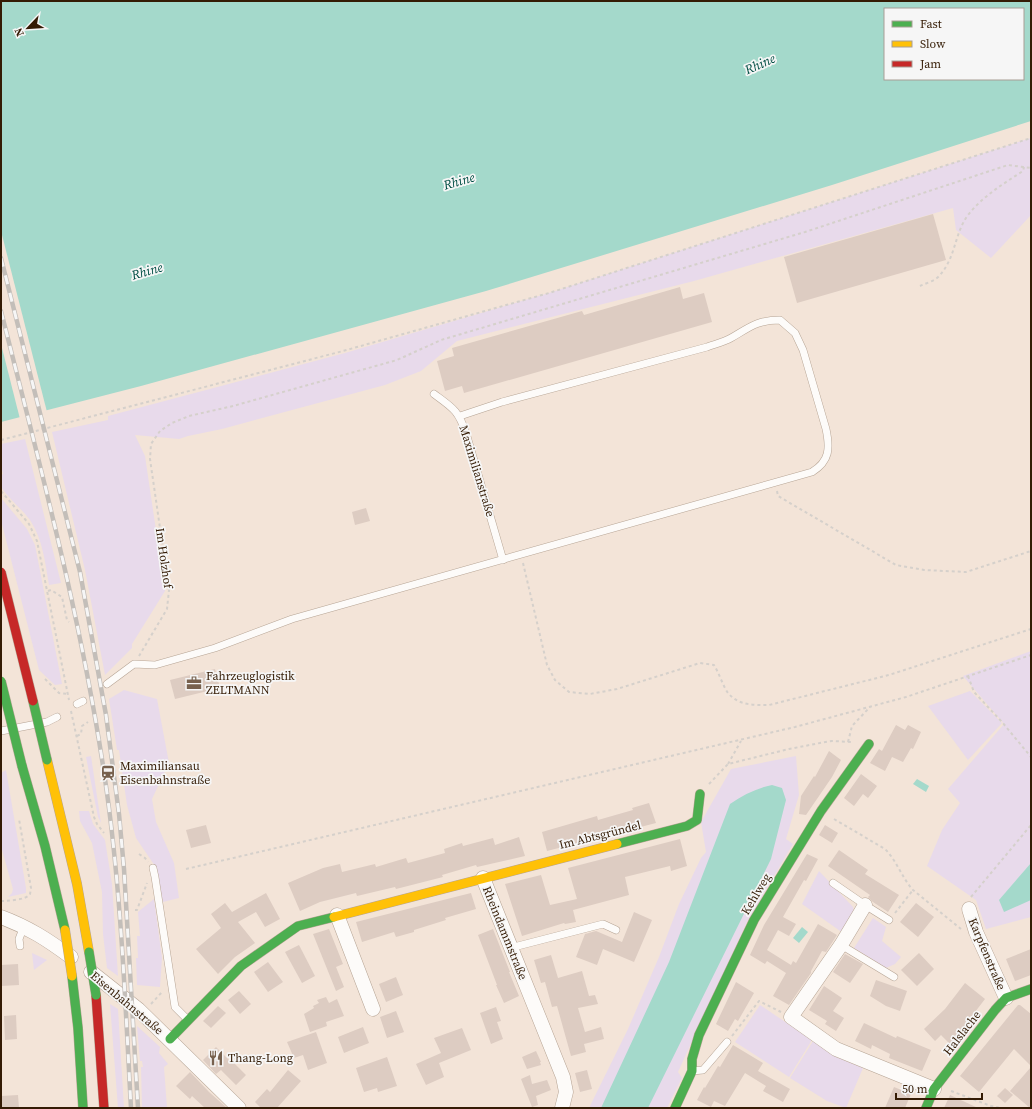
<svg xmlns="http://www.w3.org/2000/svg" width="1032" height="1109" font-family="'Source Serif 4',serif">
	<rect width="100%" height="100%" fill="#f3e4d8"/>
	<g fill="#e8daeb">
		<path d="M1031,138V215L991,258L956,230L953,208L694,281L457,341L421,371L385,385L222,429L188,436L179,439L135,435L145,456L165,591L132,644V648L105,675L85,570L52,432L108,420V416L345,353L549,293Z"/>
		<path d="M25,439L61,583L49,585C45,562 43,540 30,520C21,508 9,499 1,487V475L3,474L1,466V444Z"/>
		<path d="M1,498L27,529L35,545L62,684L55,685L39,670L1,520Z"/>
		<path d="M1031,651V917L986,929L976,900L927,866L942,830L960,803L948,789L1004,724L963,676Z"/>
		<path d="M124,690L157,699L169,763L152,799L156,822L174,863L179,898L163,902L155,866L136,838L127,805L119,750H117L109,699Z"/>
		<path d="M970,691L1002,723L968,760L928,706Z"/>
		<path d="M91,756L101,823L98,817L86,757Z"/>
		<path d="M796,756L799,795L786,839L793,844L747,922L678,1072L682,1078L667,1108H589L628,1029L659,957L679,904L701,858L706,852L701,822L731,769Z"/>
		<path d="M6,770L26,888V893L8,897L12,893L13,889L2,850L1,842V773Z"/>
		<path d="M79,811H89L93,824L105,840L112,884L118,976L107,968L103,934L102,892L92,843L80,821Z"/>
		<path d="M819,871L853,907L854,911L843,933L802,904Z"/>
		<path d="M154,899L162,958L160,987L137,985L136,958H138L137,936H140L138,912Z"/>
		<path d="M873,918L886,927L882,941L901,957L895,964L886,968L854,948Z"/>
		<path d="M32,953L47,960L34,970Z"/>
		<path d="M110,1004L118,1009L124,1108H118Z"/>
		<path d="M760,1005L812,1040L789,1077L735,1042Z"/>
		<path d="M137,1026L160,1047L159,1053L168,1064L164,1067L167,1108H142L141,1067H143L142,1061H140Z"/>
		<path d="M813,1041L837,1057L863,1068L846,1108L827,1101L790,1078Z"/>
	</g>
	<g fill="#a4d9cb" fill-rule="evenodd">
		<path d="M1,1H1031V121L832,185L486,291L141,386L1,422ZM885,9H1023V79H885Z"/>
		<path d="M917,779L929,786L926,792L913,784Z"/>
		<path d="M772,785L782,788L786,800L771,859L648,1108H601L669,962L730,804C743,795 757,788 772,785Z"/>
		<path d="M1031,863V900L1004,912L999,900Z"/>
		<path d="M802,927L808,932L799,943L793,938Z"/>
	</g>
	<path fill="#f3e4d8" d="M1,231L47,412L20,419L1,344Z"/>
	<g fill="#ddccc2">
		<path d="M933,214L946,260L797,303L784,257Z"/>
		<path d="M680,287L683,299L704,293L712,322L464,393L462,386L445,391L437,361L454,356L452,348L582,311L584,315Z"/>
		<path d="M366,508L370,521L355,525L352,512Z"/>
		<path d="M215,669L220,688L175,699L170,680Z"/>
		<path d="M896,725L905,730L908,725L921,732L913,749L911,748L903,762L892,757L885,771L870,763L879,749L882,751Z"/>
		<path d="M829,751L841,760L832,777L806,815L799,814L801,796L814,776L815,777Z"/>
		<path d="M861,774L877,786L868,798L863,794L854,806L844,798Z"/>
		<path d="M649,803L656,823L547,851L542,832L597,816L598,820L633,810L632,808Z"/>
		<path d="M206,825L211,843L191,848L186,830Z"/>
		<path d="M825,825L838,833L832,843L819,835Z"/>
		<path d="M519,837L525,856L477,867L476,865L442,875L443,877L396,889L395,887L357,896L356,893L320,902L300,911L288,883L323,868L340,864L342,872L375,864L376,867L406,858L408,863L445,853L444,849L462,843L463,846L493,838L495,845Z"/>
		<path d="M680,839L687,866L671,871L670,866L625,877L629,895L573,910L576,922L565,924L564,923L522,936L505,884L541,875L550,905L577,899L568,868Z"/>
		<path d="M839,850L868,870L865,874L899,895L888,912L873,902L868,897L870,895L828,866Z"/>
		<path d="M807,854L818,859L806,881L804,880L783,917L796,924L789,936L778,930L767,950L791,965L793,961L796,963L818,924L837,935L826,952L822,951L811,971V973L789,1005L773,996L786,973L767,961L765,964L750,955L764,925Z"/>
		<path d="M266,893L280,919L265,927L256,912L238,922L255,943L235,957L218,974L196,949L221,928L211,914L225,903L232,912Z"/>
		<path d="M471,893L476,909L445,918L446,920L414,930V932L396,937L394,932L362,942L356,922Z"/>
		<path d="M916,903L934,917L918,937L900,922Z"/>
		<path d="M634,912L652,920L634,962L603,949L597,965L576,957L585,934L596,931L622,942Z"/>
		<path d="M329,929L343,964L336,967L344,987L336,991L313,934Z"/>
		<path d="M493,929L510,972H509L519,996L504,1003L496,985H497L478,935Z"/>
		<path d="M299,945L315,976L302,983L285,952Z"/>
		<path d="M1031,949V975L1015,981L1006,959Z"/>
		<path d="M919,953L934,969L917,986L901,970Z"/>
		<path d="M845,954L863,964L850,983L833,972Z"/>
		<path d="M551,955L558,978L582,971L589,996L595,995L598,1004L578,1008L585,1032L601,1027L604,1039L584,1044L586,1052L571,1056L557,1006L552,1007L545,982L541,983L534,960Z"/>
		<path d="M268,962L283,982L268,992L254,972Z"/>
		<path d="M18,964L19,985L1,986V965Z"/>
		<path d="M396,977L403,995L386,1002L379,984Z"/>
		<path d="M876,980L907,991L900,1011L886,1006L870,996Z"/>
		<path d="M736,982L754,993L738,1021L735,1019L728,1031L716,1024Z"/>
		<path d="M965,983L985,999L965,1025L967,1027L950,1044L941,1035L935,1041L924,1029L945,1009Z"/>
		<path d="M824,986L842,998L833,1011L844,1018L836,1031L825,1024L827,1021L809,1010Z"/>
		<path d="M239,991L251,1004L240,1014L228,1000Z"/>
		<path d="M326,997L329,1003L337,999L344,1016L326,1022L327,1026L310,1032L304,1014L314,1008L313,1006L319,1003L317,1000Z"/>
		<path d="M1018,1005H1020L1031,1014V1066L1014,1049L979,1092L960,1076Z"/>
		<path d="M218,1006L226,1013L211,1028L203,1021Z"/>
		<path d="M496,1007L501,1021L497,1022L503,1039L491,1044L480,1013Z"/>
		<path d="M396,1011L404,1032L387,1038L380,1017Z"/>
		<path d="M16,1015L17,1039L5,1040L4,1016Z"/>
		<path d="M864,1023L896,1038L897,1036L931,1050L922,1071L889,1058L890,1054L872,1045L871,1049L855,1041Z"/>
		<path d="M363,1027L369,1043L344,1053L338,1037Z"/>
		<path d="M462,1028L471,1050L439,1063L444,1077L426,1085L416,1064L441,1053L434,1038Z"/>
		<path d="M316,1032L327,1063L308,1070L303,1055L294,1058L287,1042Z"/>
		<path d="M733,1045L763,1063L758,1071L790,1089L783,1102L763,1091L766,1086L745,1073L725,1106L714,1101L711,1107L697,1100L704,1087L705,1088L718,1066L720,1067Z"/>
		<path d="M216,1047L233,1064L234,1063L246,1075L236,1085L221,1070L216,1074L203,1060Z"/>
		<path d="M536,1051L541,1062H540L541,1065L527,1069L522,1057Z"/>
		<path d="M387,1057L397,1086L378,1092L377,1088L364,1092L356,1068Z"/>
		<path d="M1031,1067V1108H1030L1010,1091Z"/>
		<path d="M288,1070L301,1081L277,1108H261L255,1102L267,1089L270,1092Z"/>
		<path d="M587,1070L592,1089L580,1092L575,1073Z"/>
		<path d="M190,1072L209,1092L227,1108H205L192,1096L190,1099L176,1086Z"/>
		<path d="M530,1075L532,1084L547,1080L551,1090L536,1096L538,1105L532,1107L521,1079Z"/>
		<path d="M894,1087L911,1094L905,1108H885Z"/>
		<path d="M1005,1088L1013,1095L1005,1103L997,1096Z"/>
		<path d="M18,1095L19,1108H1V1096Z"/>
		<path d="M950,1095L978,1108H944Z"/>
	</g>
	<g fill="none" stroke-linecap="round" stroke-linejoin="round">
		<g stroke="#b6a494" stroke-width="8">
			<g id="lane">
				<path d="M434,394C453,408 458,410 466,433L503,560"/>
				<path d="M107,684L134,664L155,665L215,648L292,619L812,472C830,461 830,448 826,429L803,350L795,333L780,320C757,320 750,327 731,338C724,342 715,344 707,347L502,402L460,416"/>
				<path d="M77,704L83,701"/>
				<path d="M1,731L47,722L57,717"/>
				<path d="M153,868L155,877L175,1007L188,1020"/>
				<path d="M833,883L865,905L889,920"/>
				<path d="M841,945L894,977"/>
				<path d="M20,946L19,939L24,926"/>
				<path d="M510,948L603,924L616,930"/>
				<path d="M692,1071L703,1070L727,1042"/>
			</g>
		</g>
		<g stroke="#b6a494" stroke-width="15">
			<g id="street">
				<path d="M483,878L563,1077L566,1092L562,1108"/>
				<path d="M865,905L841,945L791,1017L836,1049L934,1089"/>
				<path d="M969,909L976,932L1006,998"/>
				<path d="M337,915L373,1009"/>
				<path d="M1,917C28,927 48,940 71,957"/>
				<path d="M91,972L139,1010L239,1108"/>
			</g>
		</g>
		<g stroke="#b6a494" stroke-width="10">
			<g id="fast">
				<path d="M22,766L45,846L65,930"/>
				<path d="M617,844L687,826L697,820L700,794"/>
				<path d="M72,976L78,1028L83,1108"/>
				<path d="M170,1039L241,966L298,926L334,917"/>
				<path d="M675,1108L692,1071V1059L699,1035L754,920L821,811L869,744"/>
				<path d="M926,1108L934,1089L995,1010L1006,998L1031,989"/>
			</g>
		</g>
		<g stroke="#b6a494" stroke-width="10">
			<g id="slow">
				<path d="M47,760L77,884L89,952"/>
				<path d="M334,917L617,844"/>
			</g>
		</g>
		<g stroke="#b6a494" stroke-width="10">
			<path id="jam" d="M96,995L104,1108"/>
		</g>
		<g stroke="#d5d0cb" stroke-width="2" stroke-dasharray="3 3" stroke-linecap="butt">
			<path d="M920,286C926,283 935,281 939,276C956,258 954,234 968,215C983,196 1003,184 1023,171L1024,167"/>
			<path d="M1,440L343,351L549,293L1031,138"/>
			<path d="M1,472V474"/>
			<path d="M1,491L29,524L37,541L69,700"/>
			<path d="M777,491L778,496L896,565L924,570L966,572L1031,551"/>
			<path d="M523,563L547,665L555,680L569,692L590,694L617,689L700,663L714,665C719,673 723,686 728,693C739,706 754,705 769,705L889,675L1031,629"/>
			<path d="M48,591L51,590L62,597L67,620L69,622"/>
			<path d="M139,656L167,609L169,590L150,459L151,444L160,431L172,423L189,416L233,406L397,360L441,340L805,232L1008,165L1031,168"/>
			<path d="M968,676L974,692L1002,722L1031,757"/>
			<path d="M45,679L59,693L68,694"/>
			<path d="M71,711L94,817L97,824L104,833"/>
			<path d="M77,736L81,734L82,726L88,722"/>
			<path d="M848,742L852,726L870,707"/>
			<path d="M728,764L741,741"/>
			<path d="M709,784L728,764L789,749L820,743L832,741L852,742"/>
			<path d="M834,819L885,849C897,861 902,878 913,890L961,929"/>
			<path d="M139,854L145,858L148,862"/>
			<path d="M186,869L795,727L906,697L1031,655"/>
			<path d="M971,897L1031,825"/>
			<path d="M1,901C7,901 27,900 30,894C30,894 31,889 31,888L19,819"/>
			<path d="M135,910H137L147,883"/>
			<path d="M895,913L913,890"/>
			<path d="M151,1004L163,991"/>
			<path d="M732,1036L759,1001L781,1012"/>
			<path d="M951,1091L991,1106L1001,1108"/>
		</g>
		<use href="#lane" stroke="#fdfbf9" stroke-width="7"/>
		<use href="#street" stroke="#fdfbf9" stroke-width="14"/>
		<use href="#fast" stroke="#4caf50" stroke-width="9"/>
		<use href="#slow" stroke="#ffc107" stroke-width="9"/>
		<use href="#jam" stroke="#c62828" stroke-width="9"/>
		<g stroke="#c3beb9" stroke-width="4.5">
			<g id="rail">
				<path d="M1,258L80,572L106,715L119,814L124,869L138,1108"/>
				<path d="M1,311C40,466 82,621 105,779C121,888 125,998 131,1108"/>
			</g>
		</g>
		<use href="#rail" stroke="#f6f6f6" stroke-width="3" stroke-dasharray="9" stroke-linecap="butt"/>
		<g stroke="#b6a494" stroke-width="10" stroke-linecap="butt">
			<g id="fast-bridge">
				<path d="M1,681L22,766"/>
				<path d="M33,701L47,760"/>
				<path d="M89,952L96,995"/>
			</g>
		</g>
		<g stroke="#b6a494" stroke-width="10" stroke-linecap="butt">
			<path id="slow-bridge" d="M65,930L72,976"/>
		</g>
		<g stroke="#b6a494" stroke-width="10" stroke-linecap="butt">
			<path id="jam-bridge" d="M1,572L33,701"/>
		</g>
		<use href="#fast-bridge" stroke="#4caf50" stroke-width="9"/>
		<use href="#slow-bridge" stroke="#ffc107" stroke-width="9"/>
		<use href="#jam-bridge" stroke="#c62828" stroke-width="9"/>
	</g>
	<defs>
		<g id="office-bare" transform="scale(1.2)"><path d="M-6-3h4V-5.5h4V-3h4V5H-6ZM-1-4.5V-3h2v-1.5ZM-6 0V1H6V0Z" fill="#77614e" stroke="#f6f6f6" stroke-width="2.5" paint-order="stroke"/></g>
		<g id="station-bare" transform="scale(1.2)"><path d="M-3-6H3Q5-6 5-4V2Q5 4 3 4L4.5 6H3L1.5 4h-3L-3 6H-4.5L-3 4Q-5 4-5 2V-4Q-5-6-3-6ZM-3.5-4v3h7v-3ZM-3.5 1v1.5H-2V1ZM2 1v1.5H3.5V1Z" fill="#77614e" stroke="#f6f6f6" stroke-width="2.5" paint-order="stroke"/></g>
		<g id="restaurant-bare" transform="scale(1.2)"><path d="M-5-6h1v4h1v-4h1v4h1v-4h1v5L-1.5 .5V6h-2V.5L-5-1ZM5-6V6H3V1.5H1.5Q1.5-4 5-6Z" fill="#77614e" stroke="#f6f6f6" stroke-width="2.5" paint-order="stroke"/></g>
	</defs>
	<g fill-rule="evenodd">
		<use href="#office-bare" x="194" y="683"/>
		<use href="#station-bare" x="108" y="773"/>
		<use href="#restaurant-bare" x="216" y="1058"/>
	</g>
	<g text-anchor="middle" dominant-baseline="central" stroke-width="3.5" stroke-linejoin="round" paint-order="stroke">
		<g font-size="12" fill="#341b04" stroke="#f6f6f6">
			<text transform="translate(477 471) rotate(73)">Maximilianstraße</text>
			<text transform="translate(164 558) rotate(82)">Im Holzhof</text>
			<text transform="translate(600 835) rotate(-14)">Im Abtsgründel</text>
			<text transform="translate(756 894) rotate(-59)">Kehlweg</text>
			<text transform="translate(505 933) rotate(68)">Rheindammstraße</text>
			<text transform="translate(987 954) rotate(67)">Karpfenstraße</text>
			<text transform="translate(127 1003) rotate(40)">Eisenbahnstraße</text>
			<text transform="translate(962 1033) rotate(-52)">Halslache</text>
		</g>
		<g font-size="12" fill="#341b04" stroke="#f6f6f6" text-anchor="start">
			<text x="206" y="676">Fahrzeuglogistik<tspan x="206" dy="14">ZELTMANN</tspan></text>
			<text x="120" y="766">Maximiliansau<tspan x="120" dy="14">Eisenbahnstraße</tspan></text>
			<text x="228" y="1058">Thang-Long</text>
		</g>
		<g font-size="13" font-style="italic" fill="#004e44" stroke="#f6f6f6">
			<text transform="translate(760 64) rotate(-24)">Rhine</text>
			<text transform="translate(459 181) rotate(-16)">Rhine</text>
			<text transform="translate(147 271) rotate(-16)">Rhine</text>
		</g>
	</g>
	<rect width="1032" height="1109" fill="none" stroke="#341b04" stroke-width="4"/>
	<rect x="884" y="8" width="140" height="72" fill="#f6f6f6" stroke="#a89e95"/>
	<rect x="892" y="21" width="20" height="6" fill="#4caf50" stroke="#a89e95"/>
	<text x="920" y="28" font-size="12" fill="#341b04">Fast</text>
	<rect x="892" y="41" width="20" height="6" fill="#ffc107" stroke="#a89e95"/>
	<text x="920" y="48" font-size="12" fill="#341b04">Slow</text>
	<rect x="892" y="61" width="20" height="6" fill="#c62828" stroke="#a89e95"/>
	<text x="920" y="68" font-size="12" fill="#341b04">Jam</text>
	<g transform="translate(28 28) rotate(245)" stroke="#f6f6f6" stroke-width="3" paint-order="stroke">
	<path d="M0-3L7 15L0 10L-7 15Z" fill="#341b04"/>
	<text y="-6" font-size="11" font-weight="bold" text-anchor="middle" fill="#341b04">N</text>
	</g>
	<path d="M896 1093v6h86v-6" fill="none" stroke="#341b04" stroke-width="2"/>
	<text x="902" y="1093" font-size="12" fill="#341b04" stroke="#f6f6f6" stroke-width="3" paint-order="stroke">50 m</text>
</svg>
